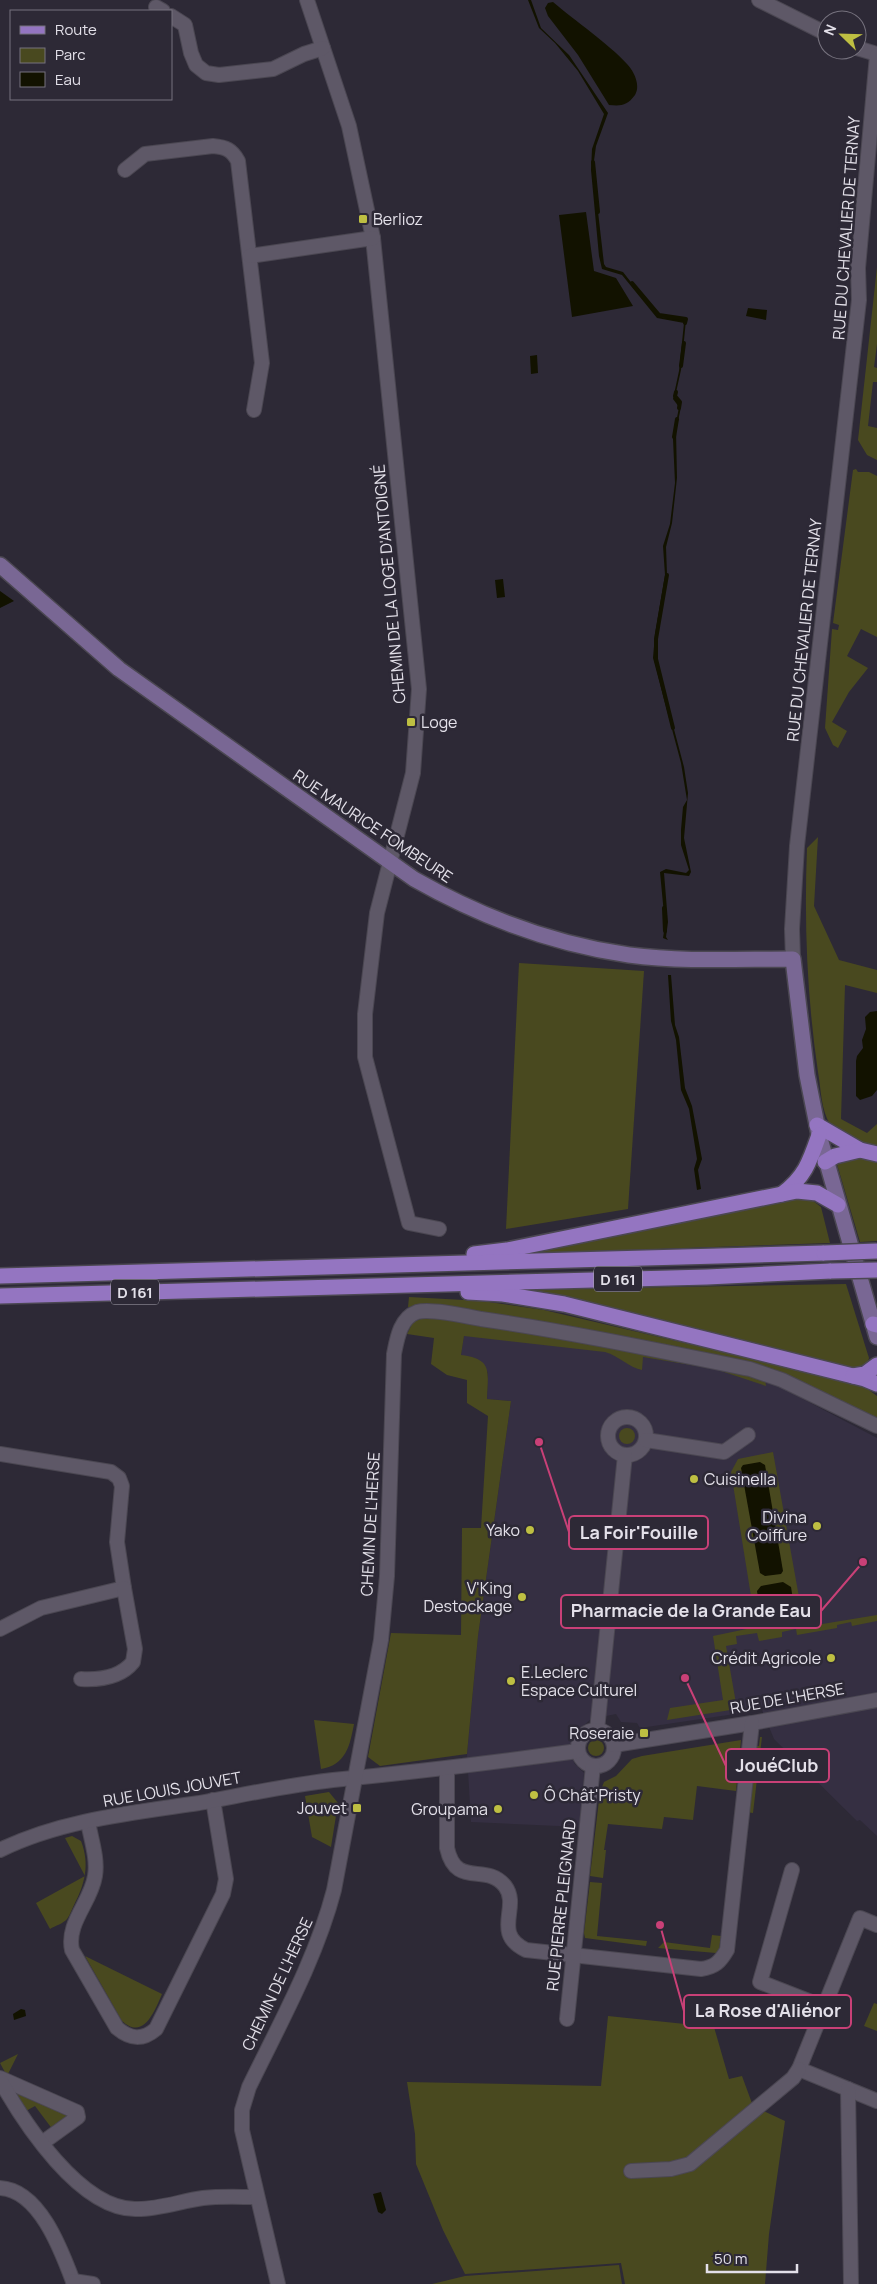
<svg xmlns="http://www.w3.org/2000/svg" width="877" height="2284" font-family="Manrope,sans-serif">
	<rect width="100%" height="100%" fill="#2d2936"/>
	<path fill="#352f42" d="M464,1335L643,1353L765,1379L877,1438V1836L860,1820L857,1821L774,1739L762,1710L640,1728L637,1723L621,1722L616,1714L591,1719L571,1737L574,1763L584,1773L581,1827L471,1822L467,1754L478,1636L511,1401L487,1399L488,1372L461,1355Z"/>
	<g fill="#49491f">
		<path d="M877,267V344L874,367L877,368V382H873L868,426L877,428V460L867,455L858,440Z"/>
		<path d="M856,469L858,472H869L877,476V637L861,629L847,656L868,668L849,692L832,722L847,731L838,748L833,745L825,728L832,629L838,630L839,625L833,623L853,470Z"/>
		<path d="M818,837L814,906L839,960L877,970V993L845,985L841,1119L867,1133L877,1124V1148C864,1144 837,1136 830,1124C821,1110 821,1089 818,1072C807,997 804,924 807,848Z"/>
		<path d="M519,963L644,971L628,1209L506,1229Z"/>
		<path d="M844,1156L877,1158V1241L860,1242L836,1161Z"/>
		<path d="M794,1197L812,1200L821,1207L830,1243L515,1254Z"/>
		<path d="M846,1284L869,1358L867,1365L860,1370H849L495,1290Z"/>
		<path d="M409,1297L482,1301L544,1310L852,1382L865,1387L877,1396V1421L792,1378L434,1307H408Z"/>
		<path d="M426,1317H442L643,1353L765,1379L766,1386L715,1369L643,1357L642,1370C630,1368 619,1356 605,1352L464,1336L461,1355C493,1359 488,1371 487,1399L511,1401L478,1636L467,1754L380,1766L368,1757L391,1633L461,1635L462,1528H481L488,1416L467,1403V1380L447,1375L431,1364L434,1338L407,1334L413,1322Z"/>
		<circle cx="627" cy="1436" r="8"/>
		<path d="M773,1452L804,1625L798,1628L877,1615V1621L852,1626L851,1622L837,1625V1628L797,1635L796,1629L782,1632V1637L759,1641L757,1633L736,1636L737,1644L726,1646L737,1709L667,1720L670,1708L723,1700L713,1636L756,1627L731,1472L738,1459Z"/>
		<path d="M314,1720L354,1724C350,1745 346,1765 321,1769Z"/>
		<path d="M760,1737H762L753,1813L746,1812L753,1746H759Z"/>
		<path d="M741,1740L736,1791L697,1786L693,1820L664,1817L662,1829L608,1824L604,1850H606L603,1878L590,1876L600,1792L604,1782L616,1776L632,1759L642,1756Z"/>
		<circle cx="596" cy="1748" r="8"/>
		<path d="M329,1792L338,1803L331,1847L312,1837L305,1796Z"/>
		<path d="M72,1836L81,1841C90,1864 85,1884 74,1905C72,1909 70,1915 67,1919C64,1923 55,1926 50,1929L36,1903L85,1876L65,1838Z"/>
		<path d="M590,1882L602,1883L597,1936L647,1941L646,1946L585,1938L584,1933Z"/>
		<path d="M712,1935L721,1936L719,1949L716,1953L658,1948L664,1942L710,1948Z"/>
		<path d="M85,1956L162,1994C155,2010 144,2041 122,2021Z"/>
		<path d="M874,2003L877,2004V2031L864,2026Z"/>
		<path d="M608,2016L714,2027L729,2079L742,2076L753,2106L785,2121L769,2234L765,2284H625L621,2263L465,2274L443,2230L416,2164L415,2134L407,2082L601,2086Z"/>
		<path d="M18,2054L7,2076L0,2063Z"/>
		<path d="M16,2089L69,2113L70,2118L53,2130L35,2106L26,2111L14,2093Z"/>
		<path d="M619,2265L622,2284H432L465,2276Z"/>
	</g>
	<g fill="#121200">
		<path d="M528,0H531L541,28L569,55L608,113L596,146L593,168L604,264L606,267L623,272L652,309L661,317L686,320L681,370L675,397L681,407L676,431L677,478L672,523L666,547L667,574L656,644L657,665L684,767L688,793L684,838L691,872L689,876L664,873L668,922L666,937L668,940L663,938L665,925L660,872L666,869L686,873L689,870L681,845V830L683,807L687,800L681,763L653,658L655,634L665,575L663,546L670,524L675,483L673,439L679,407L673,399L679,371L684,323L657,318L622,275L602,269L599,256L591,170L592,149L604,114L578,71L555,43L539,28Z"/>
		<path d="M553,2C575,21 608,43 627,64C634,71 641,86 635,95C627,106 621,106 609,105L578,55L548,16L545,8L548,3Z"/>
		<path d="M586,212L594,271L616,278L633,306L572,317L559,215Z"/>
		<path d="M748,308L767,310L766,320L746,316Z"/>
		<path d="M537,355L538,373L531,374L530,356Z"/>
		<path d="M503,579L505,597L497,598L495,580Z"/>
		<path d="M0,591L14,601L0,608Z"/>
		<path d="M668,975H671L675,1025L679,1037L685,1088L692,1106L702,1159L698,1170L701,1189L697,1190L694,1169L697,1159L689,1109L681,1090L676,1040L671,1021Z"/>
		<path d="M877,1011V1090L872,1096L860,1100L856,1096V1061L857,1056L863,1048L862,1040L866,1029L865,1017L870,1012Z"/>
		<path d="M760,1462L765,1465L783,1571L781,1574L765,1576L760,1573L741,1468L743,1465Z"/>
		<path d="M783,1582L791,1587L796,1618L791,1625L767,1628L762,1624L757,1591L761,1586Z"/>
		<path d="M21,2009L25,2010L26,2016L14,2020L13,2014Z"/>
		<path d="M381,2192L386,2210L382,2214L378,2212L373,2194Z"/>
	</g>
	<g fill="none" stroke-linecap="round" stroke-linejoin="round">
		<g stroke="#121200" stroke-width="4">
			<path d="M593,162L598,212"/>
			<path d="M632,283L659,315L686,319L685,323"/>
			<path d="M681,366L684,343"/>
			<path d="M676,392L675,396L680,402L679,408"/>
			<path d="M674,437L677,419"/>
			<path d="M667,575L656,639V659L673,728"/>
			<path d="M664,908L665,931"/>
		</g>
		<g stroke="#4b4752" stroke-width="16">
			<g id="street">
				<path d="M307,0L349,126L373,238L419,689L413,773L377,913L365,1014V1057L409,1223L439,1229"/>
				<path d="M759,0L827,34"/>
				<path d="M156,7L163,11"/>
				<path d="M171,16L185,25L191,53L196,65L206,73L219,75L273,69L304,54L323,48"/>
				<path d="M857,48L877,54"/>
				<path d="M125,170L145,154L213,146C226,147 232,150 238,161L262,363L254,410"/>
				<path d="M250,256L373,238"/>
				<path d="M793,959L792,929L797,846L859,300L858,268L877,55"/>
				<circle cx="627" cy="1436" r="19"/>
				<path d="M646,1440L724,1452L748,1435"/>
				<path d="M0,1454L111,1472L119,1478L122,1486L117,1542L124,1588L41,1608L0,1629"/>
				<path d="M81,1679C99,1680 121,1677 133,1662L135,1649L124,1588"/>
				<path d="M597,1730L625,1455"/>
				<circle cx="596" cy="1748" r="18"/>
				<path d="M614,1745L752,1723L877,1700"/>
				<path d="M447,1768V1848C456,1889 486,1862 505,1886C521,1907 491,1933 526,1950L701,1969C715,1967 720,1962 727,1950L752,1723"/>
				<path d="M88,1822C91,1839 98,1859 95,1876C91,1902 66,1923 72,1950L117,2028C130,2039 142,2041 156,2029L223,1894L226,1879L213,1800"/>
				<path d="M0,1850C61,1820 132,1813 199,1803C243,1795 288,1785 333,1780C415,1772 497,1762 578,1751"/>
				<path d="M792,1870L760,1982L824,2007"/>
				<path d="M877,1925L860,1918L799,2069L877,2101"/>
				<path d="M567,2019L593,1766"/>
				<path d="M0,2078L77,2112L78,2117L42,2143"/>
				<path d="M0,2080C24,2123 80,2209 135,2209C157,2210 181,2201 203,2198C220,2196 239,2197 256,2197"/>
				<path d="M848,2089L851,2284"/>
				<path d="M631,2171L671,2169L690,2164L793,2078L799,2069"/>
				<path d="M0,2188C40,2190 62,2252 74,2284"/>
				<path d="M73,2281L93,2284"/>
				<path d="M278,2284L242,2130V2110L249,2087C280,2023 316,1959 334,1890L381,1640L387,1576L394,1354C397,1339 400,1318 417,1312C430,1308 466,1316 481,1319C571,1332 661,1351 750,1369L782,1380L877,1426"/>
			</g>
		</g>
		<g stroke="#4b4752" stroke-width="18">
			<path id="secondary" d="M0,565L119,669L414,879C481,917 552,944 629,955C683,962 738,959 793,959L807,1075L819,1135L877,1337"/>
		</g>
		<g stroke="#4b4752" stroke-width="18">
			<g id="primary">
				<path d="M817,1125L860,1150L877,1154"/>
				<path d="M825,1162L835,1156L860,1150"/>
				<path d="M782,1194C805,1177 810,1161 819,1135"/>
				<path d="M474,1254L507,1250L797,1191L817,1193L838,1205"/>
				<path d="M0,1276L824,1253"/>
				<path d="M468,1292L503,1294L564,1304L865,1379L877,1384"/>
				<path d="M0,1296L707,1277L831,1271"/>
				<path d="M873,1324L877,1325"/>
				<path d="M853,1376L865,1374L877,1365"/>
			</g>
		</g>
		<use href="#street" stroke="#5e5867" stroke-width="14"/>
		<use href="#secondary" stroke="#796794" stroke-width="15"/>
		<use href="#primary" stroke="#9475c1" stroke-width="15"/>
		<g stroke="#4b4752" stroke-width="18" stroke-linecap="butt">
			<g id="primary-bridge">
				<path d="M824,1253L877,1251"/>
				<path d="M831,1271L877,1270"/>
			</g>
		</g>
		<use href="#primary-bridge" stroke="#9475c1" stroke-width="15"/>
	</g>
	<g fill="#bebf42" stroke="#2d2936" stroke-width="2">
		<rect x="358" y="214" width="10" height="10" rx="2.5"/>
		<rect x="406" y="717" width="10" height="10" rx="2.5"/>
		<circle cx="694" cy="1479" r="5"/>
		<circle cx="817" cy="1526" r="5"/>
		<circle cx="530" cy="1530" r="5"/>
		<circle cx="522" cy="1597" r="5"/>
		<circle cx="831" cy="1658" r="5"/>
		<circle cx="511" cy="1681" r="5"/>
		<rect x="639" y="1728" width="10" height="10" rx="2.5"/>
		<circle cx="534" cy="1795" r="5"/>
		<rect x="352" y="1803" width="10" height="10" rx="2.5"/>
		<circle cx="498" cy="1809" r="5"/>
	</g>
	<g text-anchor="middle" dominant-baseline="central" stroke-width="5" stroke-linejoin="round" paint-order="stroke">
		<g fill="#2d2936" stroke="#aca9b3" stroke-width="1">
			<rect x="594" y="1266.5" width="48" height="25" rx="4"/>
			<rect x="111" y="1279.5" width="48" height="25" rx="4"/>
		</g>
		<g font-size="15" font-weight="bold" fill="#e3e0e9">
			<text x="618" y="1279">D 161</text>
			<text x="135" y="1292">D 161</text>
		</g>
		<g font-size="16" fill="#e3e0e9" stroke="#2d2936" text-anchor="end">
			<text x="373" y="219" text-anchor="start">Berlioz</text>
			<text x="421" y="722" text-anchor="start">Loge</text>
			<text x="704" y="1479" text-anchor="start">Cuisinella</text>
			<text x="807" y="1517">Divina<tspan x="807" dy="18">Coiffure</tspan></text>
			<text x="520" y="1530">Yako</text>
			<text x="512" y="1588">V'King<tspan x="512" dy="18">Destockage</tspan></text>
			<text x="821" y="1658">Crédit Agricole</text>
			<text x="521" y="1672" text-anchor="start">E.Leclerc<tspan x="521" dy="18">Espace Culturel</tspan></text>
			<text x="634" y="1733">Roseraie</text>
			<text x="544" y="1795" text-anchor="start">Ô Chât'Pristy</text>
			<text x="347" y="1808">Jouvet</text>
			<text x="488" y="1809">Groupama</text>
		</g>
		<g font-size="16" fill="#e3e0e9" stroke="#2d2936">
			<text transform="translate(846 228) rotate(-86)">RUE DU CHEVALIER DE TERNAY</text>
			<text transform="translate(389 584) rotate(-95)">CHEMIN DE LA LOGE D'ANTOIGNÉ</text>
			<text transform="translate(804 630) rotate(-84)">RUE DU CHEVALIER DE TERNAY</text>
			<text transform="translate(373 826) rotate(34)">RUE MAURICE FOMBEURE</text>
			<text transform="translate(370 1524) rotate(-87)">CHEMIN DE L'HERSE</text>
			<text transform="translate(787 1698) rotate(-10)">RUE DE L'HERSE</text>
			<text transform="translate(172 1789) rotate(-10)">RUE LOUIS JOUVET</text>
			<text transform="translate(561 1905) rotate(-84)">RUE PIERRE PLEIGNARD</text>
			<text transform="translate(277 1984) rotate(-65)">CHEMIN DE L'HERSE</text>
		</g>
	</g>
	<path fill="none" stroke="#c94077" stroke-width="2" d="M539 1442L569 1532M863 1562L821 1611M685 1678L726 1766M660 1925L684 2011"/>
	<g fill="#c94077" stroke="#2d2936" stroke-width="2">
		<circle cx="539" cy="1442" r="5"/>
		<circle cx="863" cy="1562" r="5"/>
		<circle cx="685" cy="1678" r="5"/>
		<circle cx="660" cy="1925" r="5"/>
	</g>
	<g fill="#2d2936" stroke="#c94077" stroke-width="2">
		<rect x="569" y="1516" width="139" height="33" rx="5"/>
		<rect x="561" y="1595" width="260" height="33" rx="5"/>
		<rect x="726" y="1749" width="103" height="33" rx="5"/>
		<rect x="684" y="1995" width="167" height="33" rx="5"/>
	</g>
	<g font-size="18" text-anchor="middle" font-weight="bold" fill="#e3e0e9">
		<text x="639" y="1539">La Foir'Fouille</text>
		<text x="691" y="1617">Pharmacie de la Grande Eau</text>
		<text x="777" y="1772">JouéClub</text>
		<text x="768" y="2017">La Rose d'Aliénor</text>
	</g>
	<rect x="10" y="10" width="162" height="90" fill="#2d2936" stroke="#76727e"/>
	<rect x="20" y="26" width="25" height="8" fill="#9475c1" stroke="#76727e"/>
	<text x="55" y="35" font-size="15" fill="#e3e0e9">Route</text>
	<rect x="20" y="48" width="25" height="15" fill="#49491f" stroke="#76727e"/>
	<text x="55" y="60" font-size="15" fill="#e3e0e9">Parc</text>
	<rect x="20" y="72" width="25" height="15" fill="#121200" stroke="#76727e"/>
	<text x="55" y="85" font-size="15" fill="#e3e0e9">Eau</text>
	<g transform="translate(842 35) rotate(293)"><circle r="24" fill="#2d2936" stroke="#76727e"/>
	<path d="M0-4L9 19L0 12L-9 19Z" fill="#bebf42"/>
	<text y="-8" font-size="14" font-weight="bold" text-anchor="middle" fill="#e3e0e9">N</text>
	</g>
	<path d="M707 2264v8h90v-8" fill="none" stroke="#e3e0e9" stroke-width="2.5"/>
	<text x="714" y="2264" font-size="15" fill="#e3e0e9" stroke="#2d2936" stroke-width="4" paint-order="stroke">50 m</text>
</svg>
